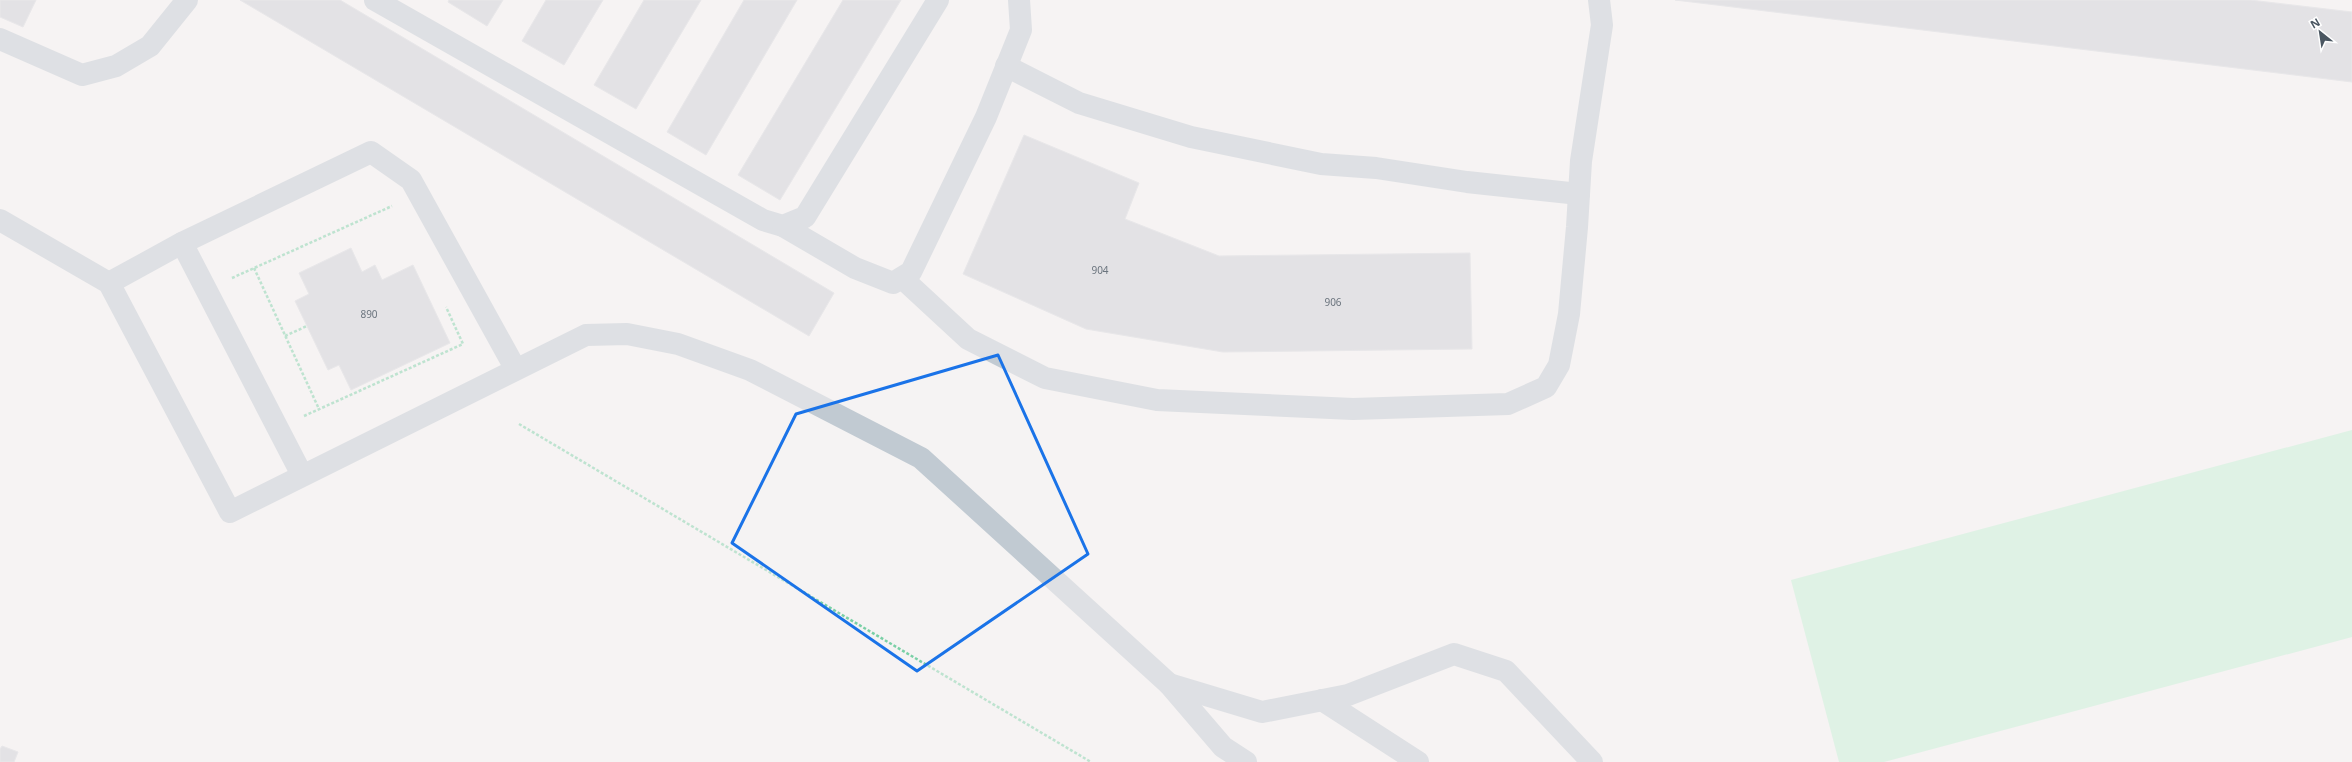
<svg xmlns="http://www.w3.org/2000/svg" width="2352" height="762" font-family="'Noto Sans',sans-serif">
	<rect width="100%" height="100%" fill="#f5f3f3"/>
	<path fill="#c3f1d5" d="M2352,430V637L1884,762H1839L1791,580Z"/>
	<g fill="#cdcfd5" stroke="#d7d9de">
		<path d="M0,0H36L23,27L0,17Z"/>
		<path d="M240,0H340L834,293L809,336Z"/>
		<path d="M449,0H503L487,26L448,2Z"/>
		<path d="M546,0H603L564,65L522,41Z"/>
		<path d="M644,0H701L636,109L594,85Z"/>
		<path d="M744,0H797L706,155L667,132Z"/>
		<path d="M843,0H901L780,200L738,175Z"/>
		<path d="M1675,0H2250L2352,12V82Z"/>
		<path d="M1024,135L1139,183L1125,219L1219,256L1470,253L1472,349L1223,352L1086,329L963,274Z"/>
		<path d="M351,248L362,272L375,265L382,280L413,265L450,343L351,390L339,365L328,370L295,301L309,294L299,273Z"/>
		<path d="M2,746L18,752L14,762H0V749Z"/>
	</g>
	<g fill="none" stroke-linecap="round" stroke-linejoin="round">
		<g stroke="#7ad0a6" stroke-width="2.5" stroke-dasharray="3 2" stroke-linecap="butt">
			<path d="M254,268L319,409"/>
			<path d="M232,278L392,206"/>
			<path d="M285,336L307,326"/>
			<path d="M304,416L463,344L446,307"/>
			<path d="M519,424L1091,762"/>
		</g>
		<g stroke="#c1cad2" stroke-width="22">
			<path d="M375,0L763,220L783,226L805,217L938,0"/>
			<path d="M0,39L82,75L116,66L150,46L187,0"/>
			<path d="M1006,66L1079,103L1191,137L1321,164L1376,168L1467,182L1579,194"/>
			<path d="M0,220L109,283L230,512L586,335L627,334L678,344L750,370L921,458L1169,684L1223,747L1246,762"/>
			<path d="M783,226L855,268L893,283L911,272L986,117L1021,30L1019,0"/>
			<path d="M182,243L302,475"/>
			<path d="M902,278L968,339L1045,378L1157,400L1353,409L1508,404L1546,387L1559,365L1569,314L1577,227L1581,161L1602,25L1599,0"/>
			<path d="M109,283L182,243L371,152L411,180L515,368"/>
			<path d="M1169,684L1262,712L1348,695L1454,654L1506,671L1592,762"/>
			<path d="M1322,700L1418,762"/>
		</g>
	</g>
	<path d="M0 0H2352V762H0ZM998,355L1088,554L917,671L732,543L796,414Z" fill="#f5f3f3" fill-opacity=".55" fill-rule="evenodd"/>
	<path fill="none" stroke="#1a73e8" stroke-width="3" stroke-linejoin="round" d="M998,355L1088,554L917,671L732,543L796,414Z"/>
	<g text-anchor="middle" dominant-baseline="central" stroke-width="4" stroke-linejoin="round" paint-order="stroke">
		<g font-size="10" fill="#6b747e">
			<text x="1100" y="270">904</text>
			<text x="1333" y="302">906</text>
			<text x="369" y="314">890</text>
		</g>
	</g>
	<g transform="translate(2320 32) rotate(330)" stroke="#ffffff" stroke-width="3" paint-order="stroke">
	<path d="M0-3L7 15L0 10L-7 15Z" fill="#4a5661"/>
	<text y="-6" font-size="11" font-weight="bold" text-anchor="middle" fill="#4a5661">N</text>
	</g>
</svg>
